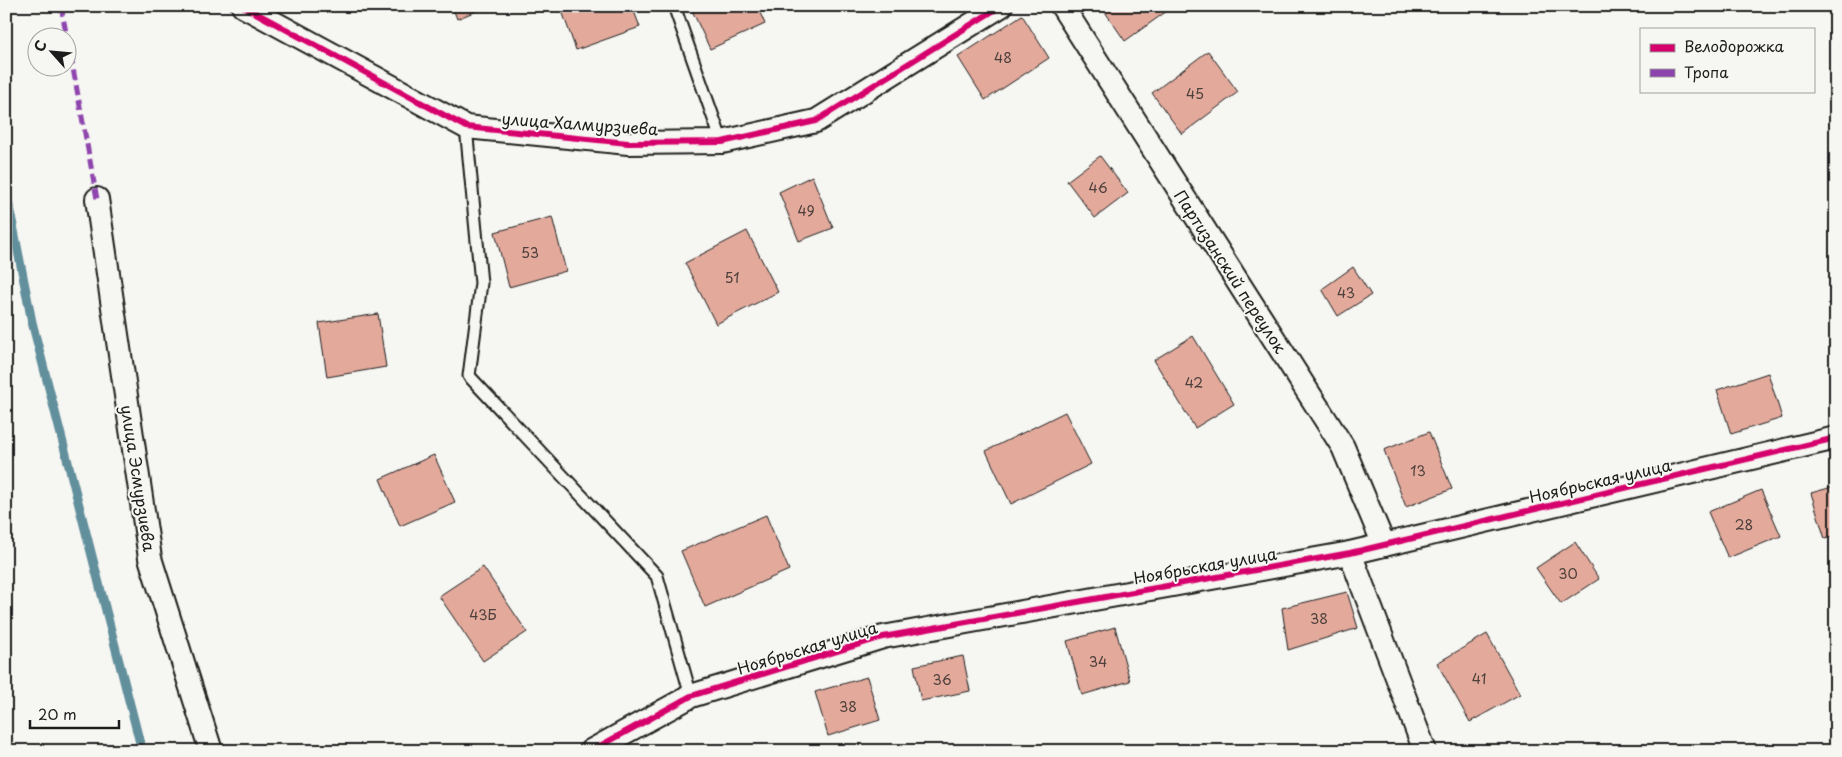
<svg xmlns="http://www.w3.org/2000/svg" width="1842" height="757" font-family="'Playpen Sans',sans-serif">
	<rect width="100%" height="100%" fill="#f6f6f2"/>
	<filter id="ink" filterUnits="userSpaceOnUse"><feTurbulence type="fractalNoise" baseFrequency=".02" numOctaves="2"/><feDisplacementMap in="SourceGraphic" scale="10" xChannelSelector="R" yChannelSelector="G"/><feConvolveMatrix kernelMatrix="1 2 1 2 8 2 1 2 1" color-interpolation-filters="sRGB"/></filter>
	<g filter="url(#ink)">
		<g fill="none" stroke-linecap="round" stroke-linejoin="round">
			<path stroke="#628f9c" stroke-width="9" d="M6,190L32,322L142,751"/>
		</g>
		<g fill="#e3aa9c" stroke="#1c1c1c">
			<path d="M452,6H488L457,19Z"/>
			<path d="M575,6H632L640,27L576,50L562,11Z"/>
			<path d="M690,6H757L765,24L710,49Z"/>
			<path d="M1101,6H1174L1125,41Z"/>
			<path d="M1022,15L1049,58L985,100L958,57Z"/>
			<path d="M1208,51L1238,92L1182,134L1152,93Z"/>
			<path d="M1100,156L1128,193L1095,218L1067,181Z"/>
			<path d="M812,176L833,228L799,241L779,192Z"/>
			<path d="M552,217L566,271L509,287L495,232Z"/>
			<path d="M747,231L778,292L716,324L685,263Z"/>
			<path d="M1353,267L1371,295L1338,316L1322,289Z"/>
			<path d="M378,314L386,367L327,377L319,323Z"/>
			<path d="M1193,336L1234,404L1195,428L1154,360Z"/>
			<path d="M1768,373L1782,418L1731,434L1717,390Z"/>
			<path d="M1065,412L1091,464L1011,504L986,451Z"/>
			<path d="M1429,432L1452,489L1406,507L1384,450Z"/>
			<path d="M434,455L455,502L400,526L380,479Z"/>
			<path d="M1836,486V536L1825,539L1811,493Z"/>
			<path d="M1761,490L1781,536L1728,558L1708,512Z"/>
			<path d="M766,515L789,570L705,607L681,551Z"/>
			<path d="M1575,542L1599,579L1561,604L1536,568Z"/>
			<path d="M483,567L527,632L483,661L439,596Z"/>
			<path d="M1347,592L1358,628L1288,650L1282,608Z"/>
			<path d="M1115,627L1130,681L1082,695L1067,641Z"/>
			<path d="M1487,634L1520,694L1470,722L1437,663Z"/>
			<path d="M963,656L970,691L921,701L914,666Z"/>
			<path d="M867,677L880,720L828,736L815,692Z"/>
		</g>
		<g fill="none" stroke-linecap="round" stroke-linejoin="round">
			<g stroke="#1c1c1c" stroke-width="15">
				<g id="service">
					<path d="M674,6L722,142"/>
					<path d="M466,127L481,283L469,376L657,576L691,696"/>
				</g>
			</g>
			<g stroke="#1c1c1c" stroke-width="26">
				<g id="minor">
					<path d="M243,6L466,127L628,143L722,142L816,121L1001,6"/>
					<path d="M1062,6L1343,447L1384,545"/>
					<path d="M97,199L150,558L211,751"/>
					<path d="M1350,553L1425,751"/>
					<path d="M591,751L691,696L883,637L1350,553L1836,438"/>
				</g>
			</g>
			<use href="#service" stroke="#f6f6f2" stroke-width="11"/>
			<use href="#minor" stroke="#f6f6f2" stroke-width="22"/>
			<g stroke="#8e44ad" stroke-width="5" stroke-dasharray="10 5" stroke-linecap="butt">
				<path d="M61,6L67,38"/>
				<path d="M68,41L97,199"/>
			</g>
			<g stroke="#f6f6f2" stroke-width="9">
				<g id="cycleway">
					<path d="M243,6L466,127L628,143L722,142L816,121L1001,6"/>
					<path d="M591,751L691,696L883,637L1350,553L1836,438"/>
				</g>
			</g>
			<use href="#cycleway" stroke="#d6006c" stroke-width="6"/>
		</g>
	</g>
	<g text-anchor="middle" dominant-baseline="central" stroke-width="4" stroke-linejoin="round" paint-order="stroke">
		<g font-size="14" fill="#4e403c">
			<text x="1003" y="57">48</text>
			<text x="1195" y="93">45</text>
			<text x="1098" y="187">46</text>
			<text x="806" y="210">49</text>
			<text x="530" y="252">53</text>
			<text x="732" y="277">51</text>
			<text x="1346" y="292">43</text>
			<text x="1194" y="382">42</text>
			<text x="1418" y="470">13</text>
			<text x="1744" y="524">28</text>
			<text x="1568" y="573">30</text>
			<text x="483" y="614">43Б</text>
			<text x="1319" y="618">38</text>
			<text x="1098" y="661">34</text>
			<text x="1479" y="678">41</text>
			<text x="942" y="679">36</text>
			<text x="848" y="706">38</text>
		</g>
		<g font-size="16" fill="#1c1c1c" stroke="#f6f6f2">
			<text transform="translate(580 123) rotate(4)">улица Халмурзиева</text>
			<text transform="translate(1231 271) rotate(57)">Партизанский переулок</text>
			<text transform="translate(139 478) rotate(81)">улица Эсмурзиева</text>
			<text transform="translate(1600 480) rotate(-13)">Ноябрьская улица</text>
			<text transform="translate(1205 565) rotate(-10)">Ноябрьская улица</text>
			<text transform="translate(807 647) rotate(-17)">Ноябрьская улица</text>
		</g>
	</g>
	<rect width="1842" height="757" fill="none" stroke="#f6f6f2" stroke-width="25"/>
	<rect x="12" y="12" width="1817" height="732" fill="none" stroke="#1c1c1c" stroke-width="2" filter="url(#ink)"/>
	<rect x="1640" y="28" width="175" height="65" fill="#f6f6f2" stroke="#9f9f9c"/>
	<rect x="1650" y="44" width="25" height="8" fill="#d6006c" stroke="#9f9f9c"/>
	<text x="1684" y="52" font-size="15" fill="#1c1c1c">Велодорожка</text>
	<rect x="1650" y="69" width="25" height="8" fill="#8e44ad" stroke="#9f9f9c"/>
	<text x="1684" y="78" font-size="15" fill="#1c1c1c">Тропа</text>
	<g transform="translate(52 52) rotate(297)"><circle r="24" fill="#f6f6f2" stroke="#9f9f9c"/>
	<path d="M0-4L9 19L0 12L-9 19Z" fill="#1c1c1c"/>
	<text y="-8" font-size="14" font-weight="bold" text-anchor="middle" fill="#1c1c1c">С</text>
	</g>
	<path d="M30 720v8h89v-8" fill="none" stroke="#1c1c1c" stroke-width="2.5"/>
	<text x="38" y="720" font-size="15" fill="#1c1c1c" stroke="#f6f6f2" stroke-width="4" paint-order="stroke">20 m</text>
</svg>
